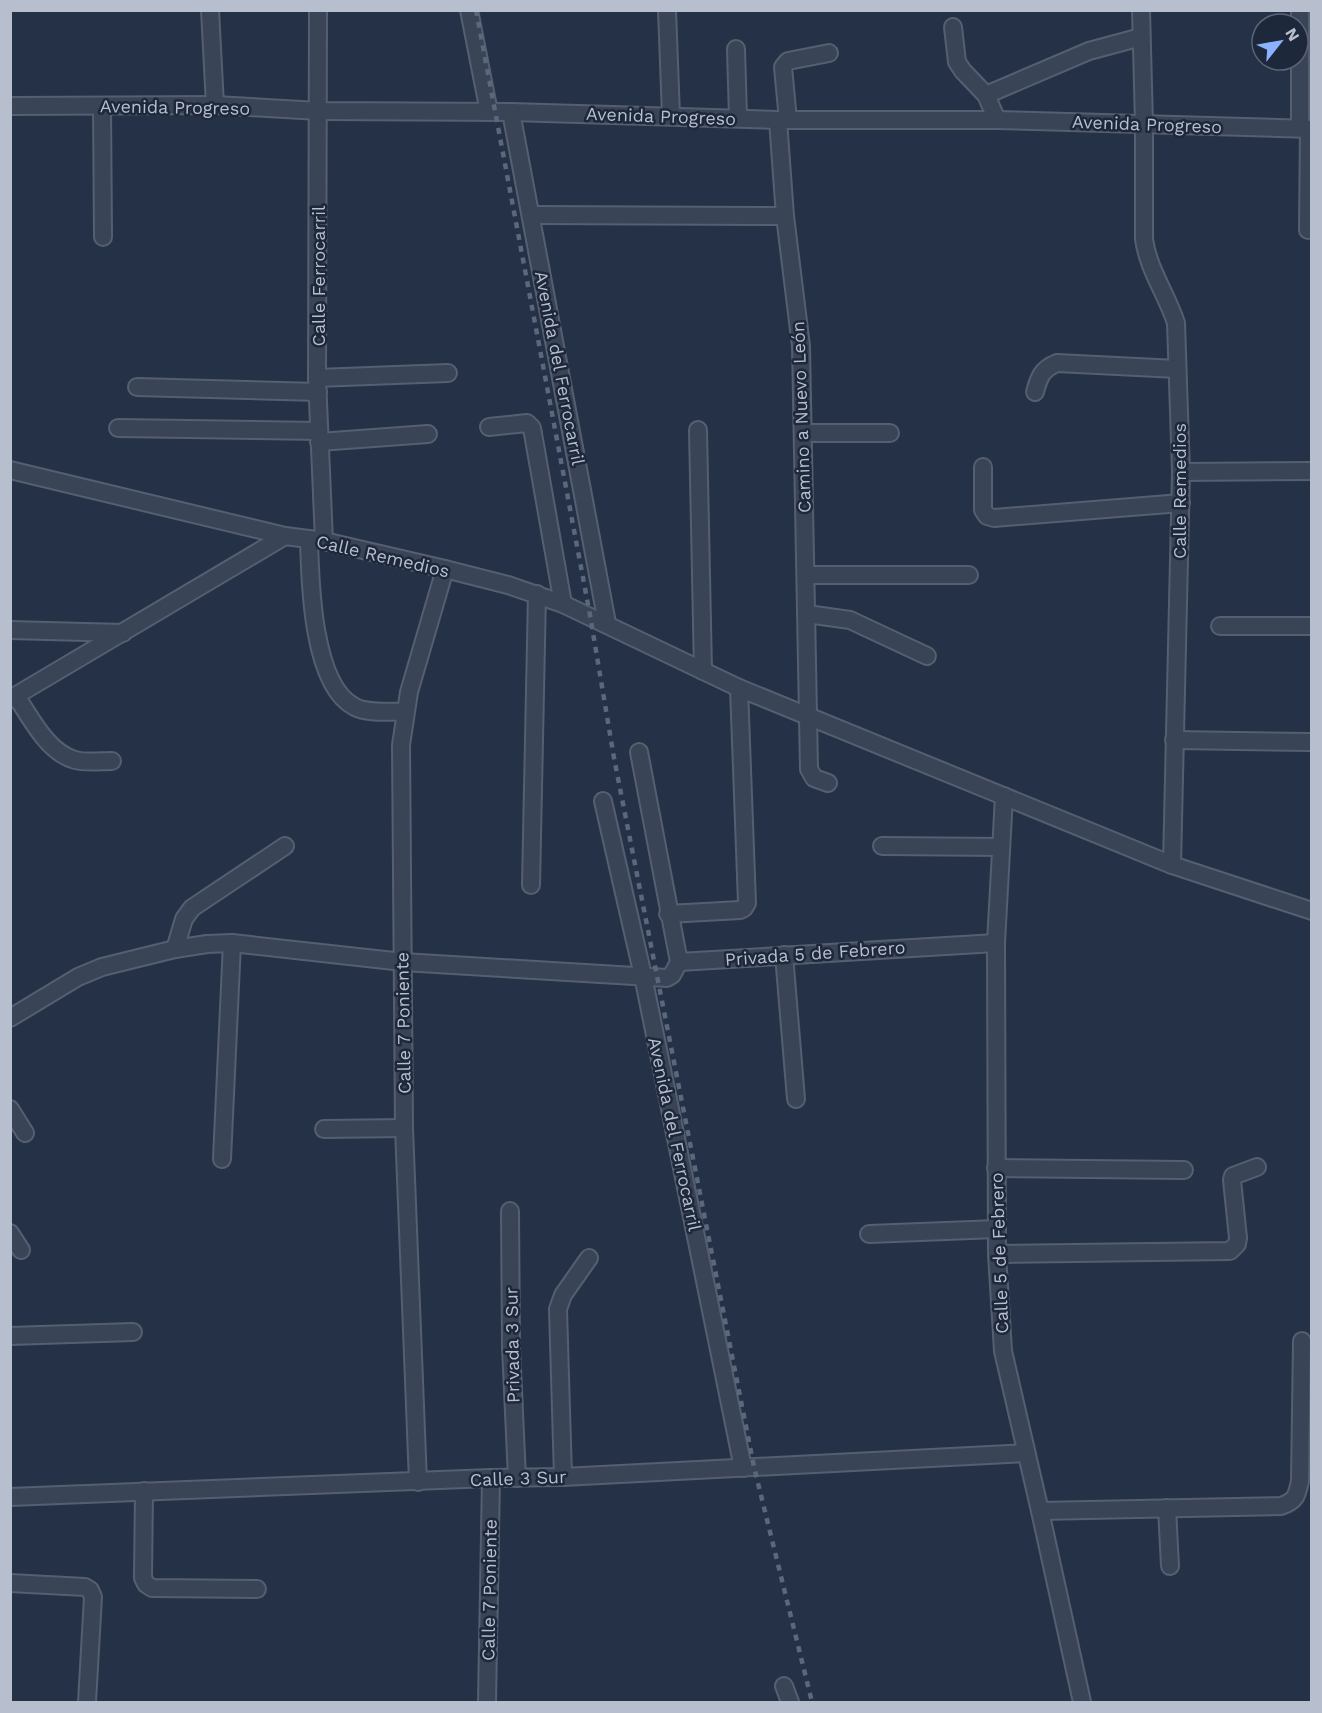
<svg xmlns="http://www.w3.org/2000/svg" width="1322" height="1713" font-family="'Work Sans',sans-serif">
	<rect width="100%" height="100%" fill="#253147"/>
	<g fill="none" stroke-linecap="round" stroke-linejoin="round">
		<g stroke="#555f70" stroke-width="20">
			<g id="minor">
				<path d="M210,10L215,105"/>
				<path d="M318,10L317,378L324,541"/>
				<path d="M469,10L489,112"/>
				<path d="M667,10L671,116"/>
				<path d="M1141,10L1144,123V239C1148,269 1167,295 1176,323L1181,472L1172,865"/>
				<path d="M953,27L957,62L963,71L986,95L997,120"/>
				<path d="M736,49L738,118"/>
				<path d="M986,95L1089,51L1141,37"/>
				<path d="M10,106L215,105L319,111L511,112L778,120H997L1312,129"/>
				<path d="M102,106L103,237"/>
				<path d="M511,112L607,623"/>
				<path d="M778,120L785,216L801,346L809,769L814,778L828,783"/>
				<path d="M788,120L783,67L788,61L829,53"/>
				<path d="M1300,128V10"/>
				<path d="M531,215L785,216"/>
				<path d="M1308,230L1309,129"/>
				<path d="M317,378L448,373"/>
				<path d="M137,387L318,392"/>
				<path d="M1035,392C1039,377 1042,369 1057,363L1177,369"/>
				<path d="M489,427L527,423L532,428L563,604"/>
				<path d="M118,428L319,431"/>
				<path d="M698,430L703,671"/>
				<path d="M803,433H890"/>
				<path d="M319,442L428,434"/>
				<path d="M983,467V510L987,516L994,518L1181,503"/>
				<path d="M10,470L285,536L324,541L445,569L508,585L563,604L739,688L1172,865L1312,911"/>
				<path d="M1181,472L1312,471"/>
				<path d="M309,539C310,581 312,686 355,707C369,714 389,711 405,712"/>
				<path d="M807,575H969"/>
				<path d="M807,614L850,620L927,656"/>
				<path d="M1220,626H1312"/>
				<path d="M10,630L123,633"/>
				<path d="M16,696C31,718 47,752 75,760C86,763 100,761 112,761"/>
				<path d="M10,699L285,536"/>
				<path d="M1174,740L1312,742"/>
				<path d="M639,752L679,962"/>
				<path d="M1004,796L996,943L997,1254L1003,1351L1040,1511L1082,1702"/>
				<path d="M603,801L643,976L743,1468"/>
				<path d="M882,846L1001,847"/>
				<path d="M531,885L537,594"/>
				<path d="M668,914L740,910L744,908L747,903L739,688"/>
				<path d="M175,949L184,919L192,908L285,846"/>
				<path d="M784,955L796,1099"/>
				<path d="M10,1018L78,977L102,967L175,949L207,944L232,943L403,962L667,978L672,975L679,962L996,943"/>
				<path d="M10,1109L25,1133"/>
				<path d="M324,1129L404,1128"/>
				<path d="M222,1159L232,943"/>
				<path d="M996,1168L1184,1170"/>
				<path d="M510,1211L511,1347L517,1478"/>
				<path d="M10,1233L21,1250"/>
				<path d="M869,1234L997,1229"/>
				<path d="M997,1254L1230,1251L1237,1244L1238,1238L1232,1180L1233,1176L1257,1167"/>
				<path d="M10,1336L133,1332"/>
				<path d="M563,1477L558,1309L563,1295L589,1258"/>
				<path d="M418,1482L404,1128L401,745L409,692L445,569"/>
				<path d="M144,1491L143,1578L146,1584L152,1588L257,1589"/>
				<path d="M10,1497L491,1478L563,1477L1026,1453"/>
				<path d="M1167,1508L1170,1566"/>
				<path d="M1040,1511L1281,1506C1296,1501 1297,1495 1300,1481L1302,1341"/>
				<path d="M10,1583L85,1587L90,1590L93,1597L87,1702"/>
				<path d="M784,1686L790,1702"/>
				<path d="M487,1702L491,1478"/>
			</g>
		</g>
		<use href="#minor" stroke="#394456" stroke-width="16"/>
		<path stroke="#5b677d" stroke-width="4.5" stroke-dasharray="6 6" stroke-linecap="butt" d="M476,10L590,615L614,758L754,1467L812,1702"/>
	</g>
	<g text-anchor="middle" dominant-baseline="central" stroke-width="5" stroke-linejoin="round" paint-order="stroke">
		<g font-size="18" fill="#b7bfcf" stroke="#1e283b">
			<text transform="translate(175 107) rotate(1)">Avenida Progreso</text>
			<text transform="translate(661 116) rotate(2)">Avenida Progreso</text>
			<text transform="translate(1147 124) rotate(2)">Avenida Progreso</text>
			<text transform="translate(318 276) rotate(-90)">Calle Ferrocarril</text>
			<text transform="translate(560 368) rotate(79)">Avenida del Ferrocarril</text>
			<text transform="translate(801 417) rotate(-92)">Camino a Nuevo León</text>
			<text transform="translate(1179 491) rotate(-90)">Calle Remedios</text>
			<text transform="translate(383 556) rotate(13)">Calle Remedios</text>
			<text transform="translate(815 953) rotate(-4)">Privada 5 de Febrero</text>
			<text transform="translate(403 1023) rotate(-91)">Calle 7 Poniente</text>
			<text transform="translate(675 1134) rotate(78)">Avenida del Ferrocarril</text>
			<text transform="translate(999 1253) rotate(-92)">Calle 5 de Febrero</text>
			<text transform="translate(512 1345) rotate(-91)">Privada 3 Sur</text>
			<text transform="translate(518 1478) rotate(-2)">Calle 3 Sur</text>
			<text transform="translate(489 1590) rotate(-89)">Calle 7 Poniente</text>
		</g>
	</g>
	<rect width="1322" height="1713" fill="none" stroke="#b7bfcf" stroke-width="24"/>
	<g transform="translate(1280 42) rotate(59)"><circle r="28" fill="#1e283b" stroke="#5b6476" stroke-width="1.5"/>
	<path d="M0-4.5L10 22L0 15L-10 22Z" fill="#8cb2ff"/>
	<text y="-9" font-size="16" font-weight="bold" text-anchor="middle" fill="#b7bfcf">N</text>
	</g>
</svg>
